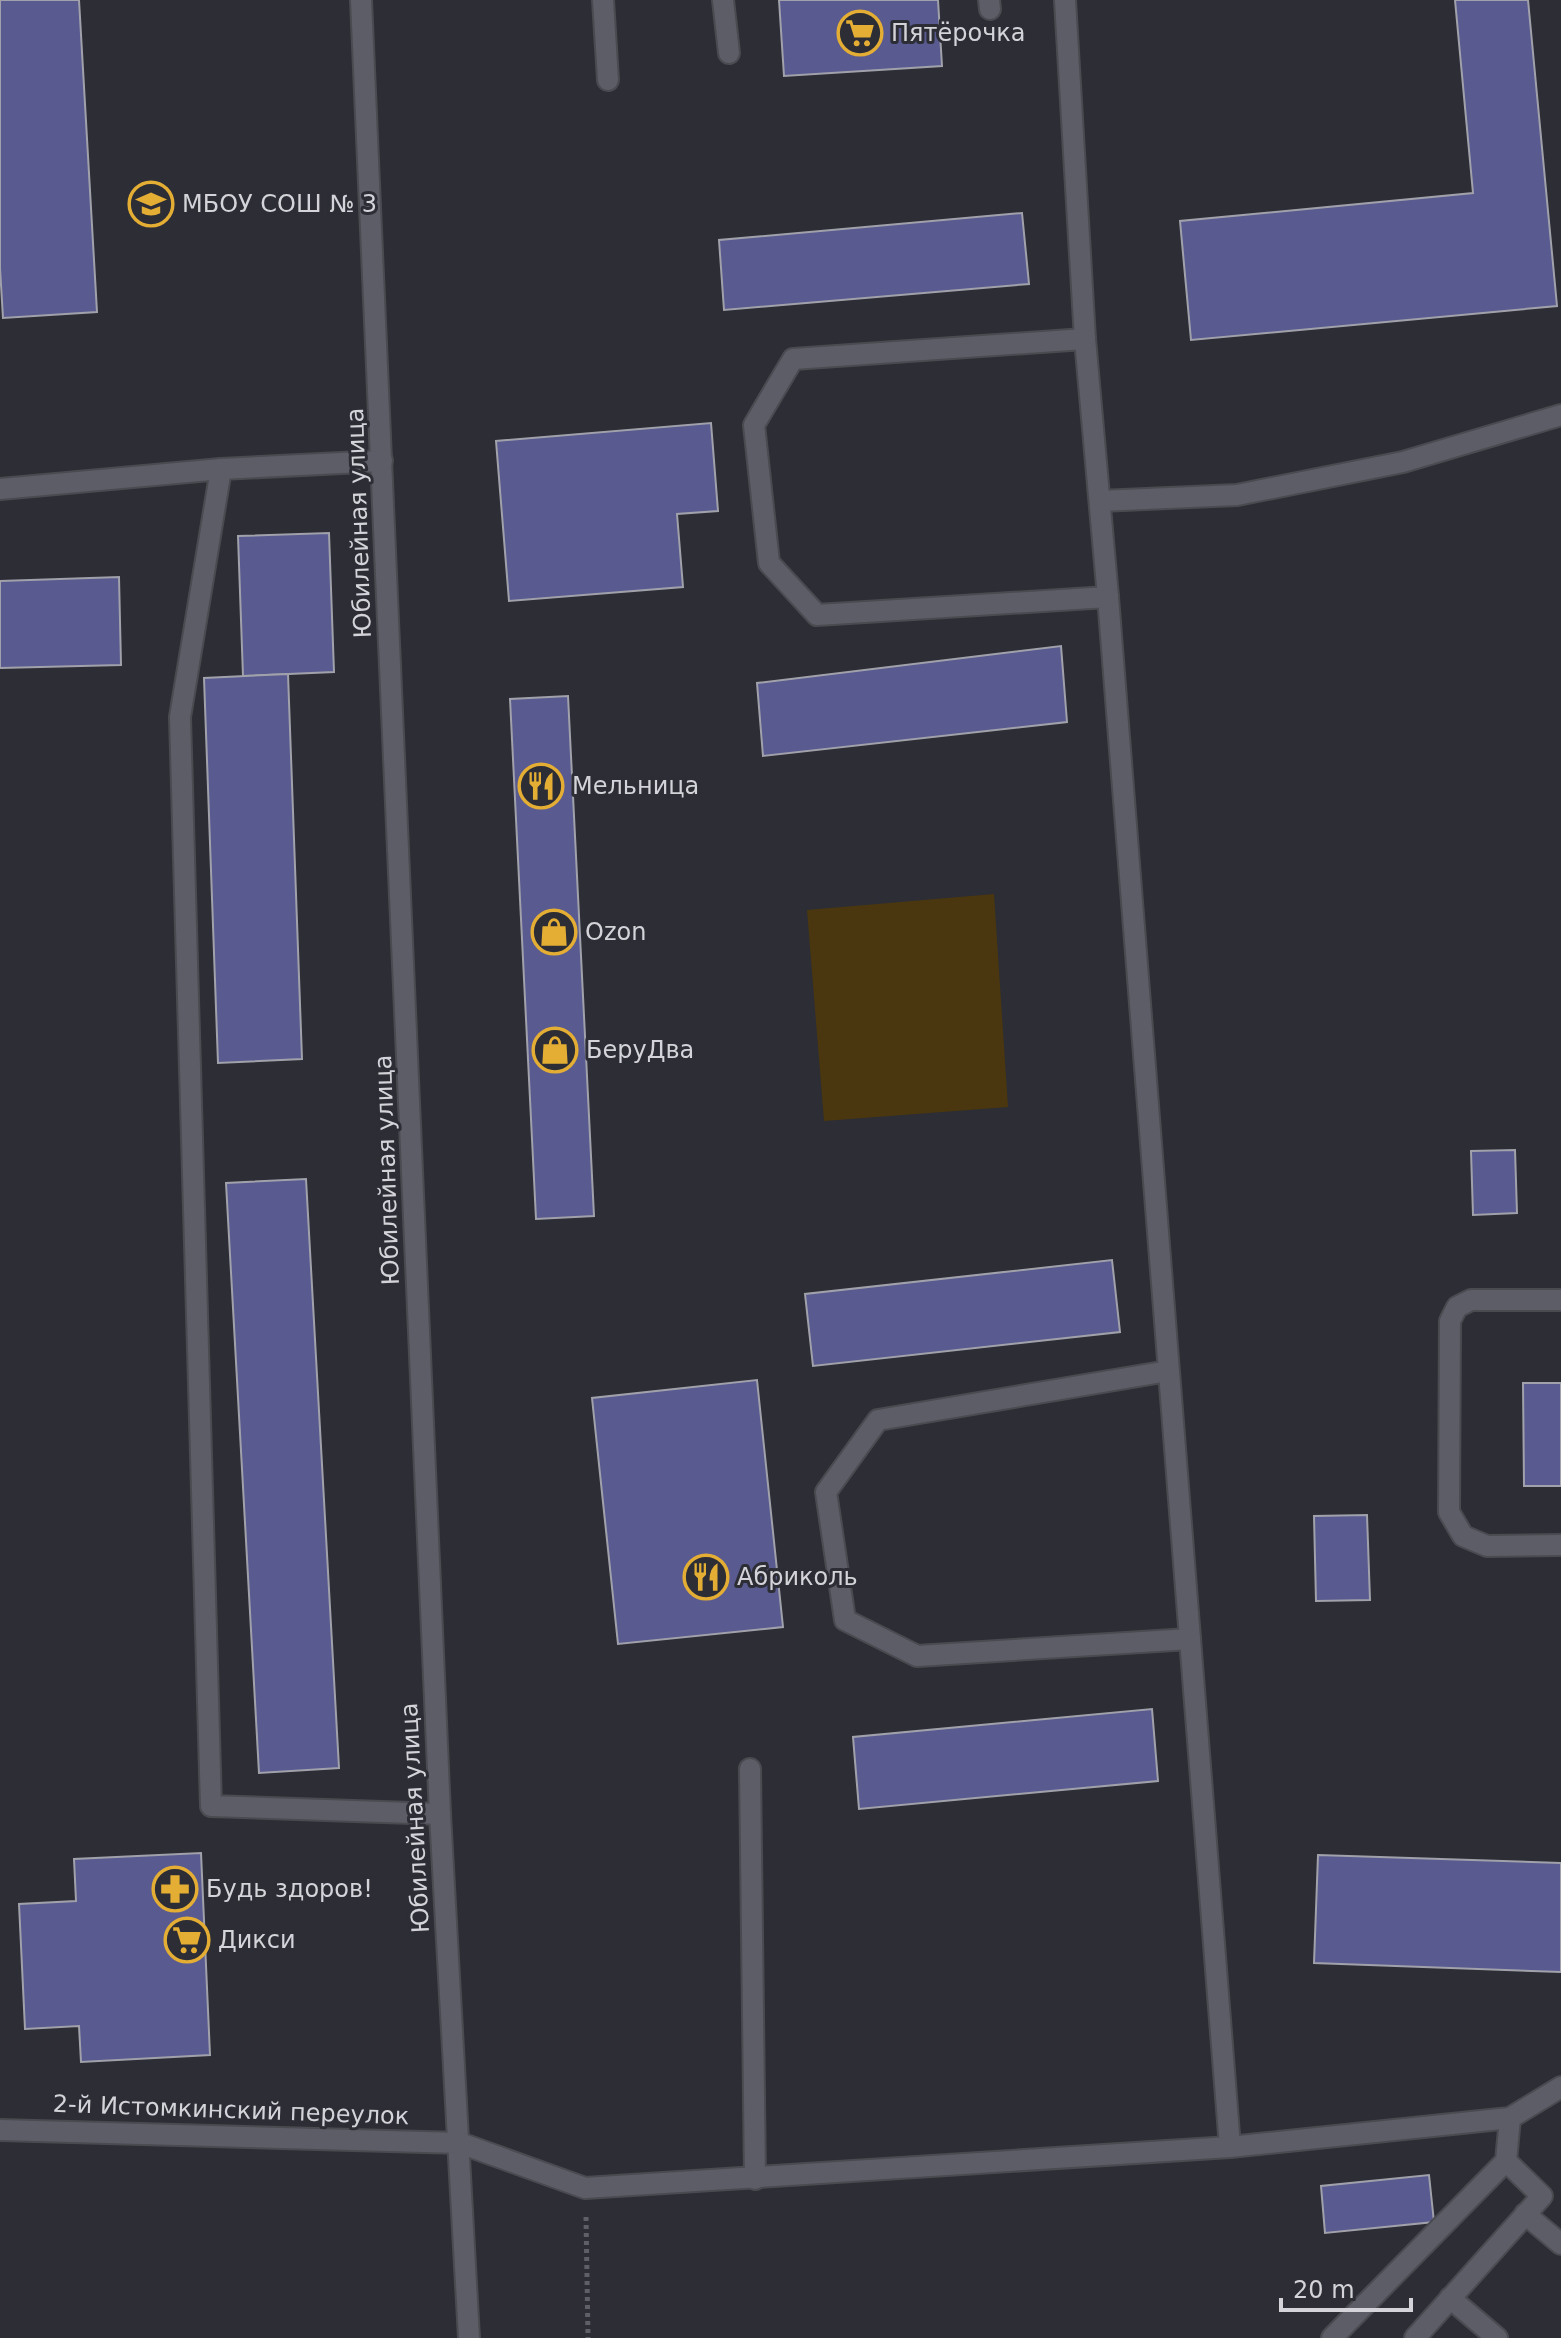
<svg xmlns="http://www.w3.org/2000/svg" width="1561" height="2338" font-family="'DejaVu Sans',sans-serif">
	<rect width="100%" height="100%" fill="#2c2d35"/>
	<path fill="#4a370f" d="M994,894L1008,1107L824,1121L807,910Z"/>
	<g fill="#595a8f" stroke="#a0a1aa" stroke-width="2">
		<path d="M0,0H79L97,312L3,318L0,268Z"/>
		<path d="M779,0H938L942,66L784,76Z"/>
		<path d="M1455,0H1528L1557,306L1191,340L1180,221L1473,193Z"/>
		<path d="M1022,213L1029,284L724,310L719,240Z"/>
		<path d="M711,423L718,511L677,514L683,587L509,601L496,441Z"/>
		<path d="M329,533L334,672L243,676L238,536Z"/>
		<path d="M119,577L121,665L0,668V581Z"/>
		<path d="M1061,646L1067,722L763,756L757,683Z"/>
		<path d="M288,674L302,1059L218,1063L204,678Z"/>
		<path d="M568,696L594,1216L536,1219L510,699Z"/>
		<path d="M1515,1150L1517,1213L1473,1215L1471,1151Z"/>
		<path d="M306,1179L339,1768L259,1773L226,1183Z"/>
		<path d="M1112,1260L1120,1332L813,1366L805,1294Z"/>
		<path d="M757,1380L783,1627L618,1644L592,1398Z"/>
		<path d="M1523,1383H1561V1486H1524Z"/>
		<path d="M1367,1515L1370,1600L1316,1601L1314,1516Z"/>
		<path d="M1152,1709L1158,1781L859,1809L853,1737Z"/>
		<path d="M201,1853L210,2055L81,2062L79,2026L25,2029L19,1904L76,1901L74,1859Z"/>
		<path d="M1318,1855L1561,1863V1972L1314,1963Z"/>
		<path d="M1429,2175L1434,2222L1325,2233L1321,2186Z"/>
	</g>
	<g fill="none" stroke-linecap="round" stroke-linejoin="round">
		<g stroke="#4a4a51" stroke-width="24">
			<g id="minor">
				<path d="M361,0L440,1814L469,2338"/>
				<path d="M603,0L608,80"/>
				<path d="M723,0L729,53"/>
				<path d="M989,0L990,9"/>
				<path d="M1065,0L1085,339L1108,597L1230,2147"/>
				<path d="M1085,339L793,359L754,425L769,563L817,615L1108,597"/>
				<path d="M221,469L180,717L211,1806L440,1814"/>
				<path d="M0,489L221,469L382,461"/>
				<path d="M1100,501L1237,495L1403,462L1561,415"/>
				<path d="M1561,1300H1471L1457,1307L1450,1321L1449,1512L1463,1536L1487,1546L1561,1545"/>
				<path d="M1168,1371L878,1420L826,1492L845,1620L917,1656L1190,1639"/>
				<path d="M750,1769L755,2179"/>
				<path d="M0,2130L460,2143L585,2188L1230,2147L1510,2118L1561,2087"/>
				<path d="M1525,2214L1561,2244"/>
				<path d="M1450,2298L1497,2338"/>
				<path d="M1332,2338L1506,2161L1510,2118"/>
				<path d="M1415,2338L1542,2196L1506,2161"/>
			</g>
		</g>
		<path stroke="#5f6067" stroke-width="5" stroke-dasharray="4 4" stroke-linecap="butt" d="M586,2217L588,2338"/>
		<use href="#minor" stroke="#5c5d66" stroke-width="20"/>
	</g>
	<defs>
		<g id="supermarket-ring" transform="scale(2.3)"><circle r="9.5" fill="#2c2d35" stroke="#e4ae35" stroke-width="1.5"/><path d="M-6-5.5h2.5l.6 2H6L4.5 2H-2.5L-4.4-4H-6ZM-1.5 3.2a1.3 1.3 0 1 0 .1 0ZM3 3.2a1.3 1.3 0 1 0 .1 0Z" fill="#e4ae35"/></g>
		<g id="school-ring" transform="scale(2.3)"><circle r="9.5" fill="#2c2d35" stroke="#e4ae35" stroke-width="1.5"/><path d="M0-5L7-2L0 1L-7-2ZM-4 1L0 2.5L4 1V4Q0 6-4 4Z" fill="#e4ae35"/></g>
		<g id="restaurant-ring" transform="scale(2.3)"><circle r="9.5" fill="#2c2d35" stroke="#e4ae35" stroke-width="1.5"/><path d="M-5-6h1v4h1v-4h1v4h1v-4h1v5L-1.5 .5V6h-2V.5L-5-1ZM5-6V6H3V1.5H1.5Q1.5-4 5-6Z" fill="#e4ae35"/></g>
		<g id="shop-ring" transform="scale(2.3)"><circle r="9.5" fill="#2c2d35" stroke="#e4ae35" stroke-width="1.5"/><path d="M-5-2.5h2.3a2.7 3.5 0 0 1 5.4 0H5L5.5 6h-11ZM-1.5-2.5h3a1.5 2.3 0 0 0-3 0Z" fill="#e4ae35"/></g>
		<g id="pharmacy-ring" transform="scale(2.3)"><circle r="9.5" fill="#2c2d35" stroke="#e4ae35" stroke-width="1.5"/><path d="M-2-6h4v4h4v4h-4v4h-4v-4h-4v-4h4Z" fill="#e4ae35"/></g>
	</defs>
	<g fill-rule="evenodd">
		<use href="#supermarket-ring" x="860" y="33"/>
		<use href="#school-ring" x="151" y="204"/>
		<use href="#restaurant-ring" x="541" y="786"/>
		<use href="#shop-ring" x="554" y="932"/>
		<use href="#shop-ring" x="555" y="1050"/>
		<use href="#restaurant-ring" x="706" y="1577"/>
		<use href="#pharmacy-ring" x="175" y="1889"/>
		<use href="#supermarket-ring" x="187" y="1940"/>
	</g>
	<g text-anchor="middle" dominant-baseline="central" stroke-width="6" stroke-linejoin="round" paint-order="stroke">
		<g font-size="24" fill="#d3d3d9" stroke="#2c2d35" text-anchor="start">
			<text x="891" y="33">Пятёрочка</text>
			<text x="182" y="204">МБОУ СОШ № 3</text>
			<text x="572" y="786">Мельница</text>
			<text x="585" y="932">Ozon</text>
			<text x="586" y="1050">БеруДва</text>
			<text x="737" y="1577">Абриколь</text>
			<text x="206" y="1889">Будь здоров!</text>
			<text x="218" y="1940">Дикси</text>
		</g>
		<g font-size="24" fill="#d3d3d9" stroke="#2c2d35">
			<text transform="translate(359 523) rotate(-92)">Юбилейная улица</text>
			<text transform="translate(387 1170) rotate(-92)">Юбилейная улица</text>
			<text transform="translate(415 1818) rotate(-93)">Юбилейная улица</text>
			<text transform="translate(231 2110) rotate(2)">2-й Истомкинский переулок</text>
		</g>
	</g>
	<path d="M1281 2298v12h130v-12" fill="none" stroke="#d3d3d9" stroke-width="4"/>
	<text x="1293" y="2298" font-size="24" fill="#d3d3d9" stroke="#2c2d35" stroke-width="6" paint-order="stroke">20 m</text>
</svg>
